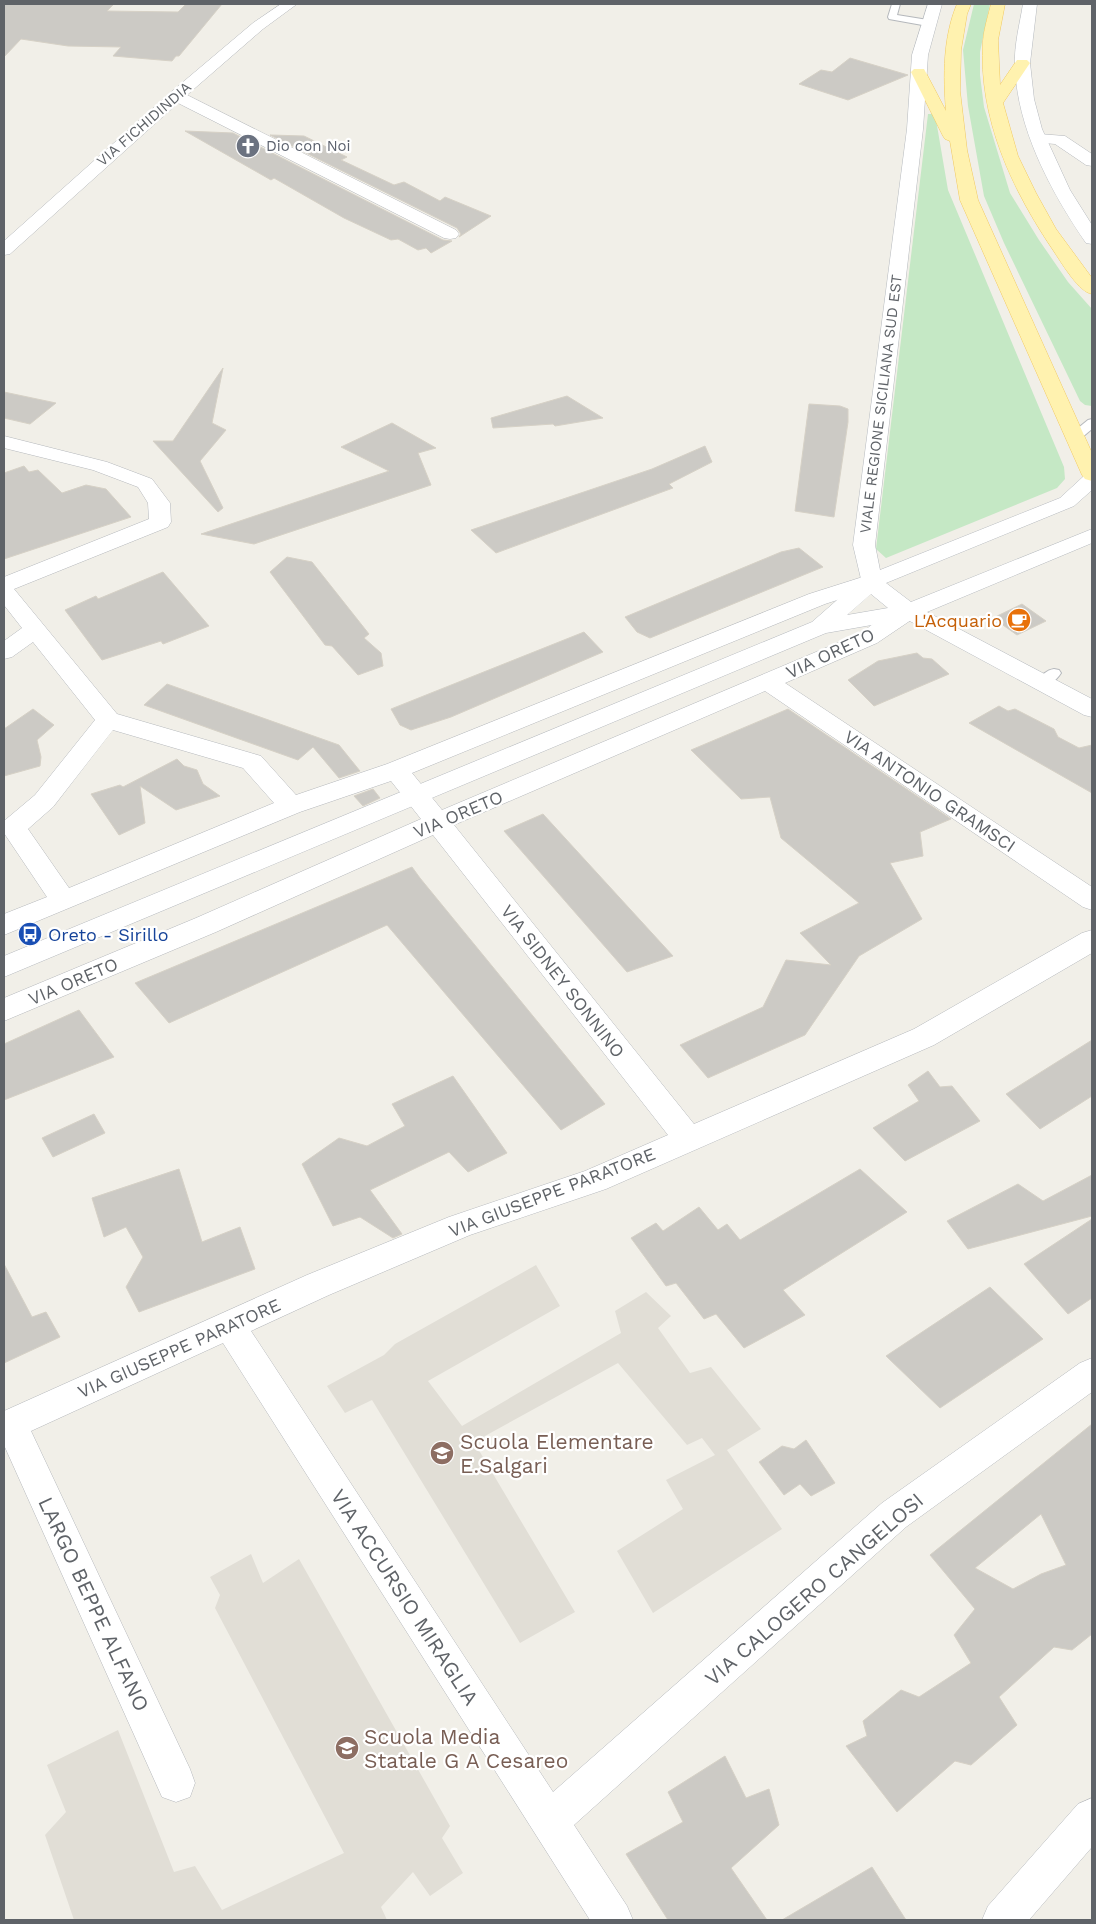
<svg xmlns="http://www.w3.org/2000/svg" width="1096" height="1924" font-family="'Work Sans',sans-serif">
	<rect width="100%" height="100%" fill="#f1efe8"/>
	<g fill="#e1ded6">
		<path d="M536,1265L560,1306L428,1381L462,1426L621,1333L615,1311L646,1292L671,1316L658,1328L690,1373L711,1367L761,1429L727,1450L782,1529L653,1613L617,1551L683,1509L666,1480L715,1455L702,1438L687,1445L618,1363L474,1442L575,1612L520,1643L372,1400L345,1413L327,1386L384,1355L395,1344Z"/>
		<path d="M251,1554L263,1583L299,1559L450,1826L442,1838L463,1873L430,1896L413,1872L381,1907L387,1920H74L45,1835L66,1812L47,1765L118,1730L174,1872L195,1866L222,1910L344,1853L215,1608L220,1595L210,1577Z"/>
	</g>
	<g fill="#c5e8c5">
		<path d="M974,4H990L980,52V75L984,107L1010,193L1039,240L1068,282L1092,309V406L1085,405L1080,401L1004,243L984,196L968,106L963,50Z"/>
		<path d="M928,114H935L948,190L1064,467L1065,479L1057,488L886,558L876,549Z"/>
	</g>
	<g fill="#cccac5" stroke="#d6d1c6" fill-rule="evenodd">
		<path d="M4,4H114L107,11L178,12L186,4H222L179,56H176L172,61L113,56L121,47L68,46L21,39L4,57Z"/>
		<path d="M850,58L908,75L848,100L799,84L821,70L832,72Z"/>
		<path d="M185,131L233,133L443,240L452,241L431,253L426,248L418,250L398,239L391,240L344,218L274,178L271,180Z"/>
		<path d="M270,135L304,136L347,157L341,160L394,185L404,182L440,201L445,197L491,216L459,237L461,234L457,228Z"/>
		<path d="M223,368L212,423L226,430L200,461L223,508L218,512L153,441H173Z"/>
		<path d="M4,392L56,403L30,424L4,418Z"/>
		<path d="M567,396L603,418L555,426L553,424L493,428L491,418Z"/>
		<path d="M809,404L840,406L848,409V422L834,517L795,511Z"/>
		<path d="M392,423L436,448L418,453L431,485L254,544L201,534L389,471L341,447Z"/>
		<path d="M705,446L712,462L669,484L673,488L496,553L471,530L652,469Z"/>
		<path d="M24,466L29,472L38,470L62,493L86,485L106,489L131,517L4,559V473Z"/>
		<path d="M799,548L823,567L650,638L637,632L625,617L781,552Z"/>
		<path d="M287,557L312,562L369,634L364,638L381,653L383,666L358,675L332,646L325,645L270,572Z"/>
		<path d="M163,572L209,626L163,644L161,641L102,660L65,610L96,596L98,599Z"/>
		<path d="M1022,604L1046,621L1017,635L993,618Z"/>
		<path d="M584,632L603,652L451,717L411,730L400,725L391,709Z"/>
		<path d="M917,653L923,658L932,659L949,674L874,706L848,680L878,661Z"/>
		<path d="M167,684L339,745L360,771L339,778L313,747L298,760L144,705Z"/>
		<path d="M999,706L1008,711L1015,709L1054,729L1058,737L1079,748L1092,745V793L969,723Z"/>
		<path d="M33,709L54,725L37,740L41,757L40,766L4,776V729Z"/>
		<path d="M788,709L951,819L920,832L923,856L890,863L922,919L859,956L805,1035L708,1078L680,1045L763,1007L786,960L831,965L800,933L859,903L781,838L770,797L741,799L691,750Z"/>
		<path d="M177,759L184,766L197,770L203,784L220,796L176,810L140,786L145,823L119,835L91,794L120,785L123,787Z"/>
		<path d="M373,789L380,798L363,806L354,796Z"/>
		<path d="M543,814L673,956L627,972L504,831Z"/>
		<path d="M412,867L420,878L605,1104L561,1130L387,925L169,1023L135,983Z"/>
		<path d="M79,1010L114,1057L4,1100V1044Z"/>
		<path d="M1092,1040V1096L1040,1129L1006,1094Z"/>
		<path d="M928,1071L940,1087L952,1086L980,1121L905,1161L873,1128L919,1101L908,1085Z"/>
		<path d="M453,1076L507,1153L468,1172L449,1152L370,1190L402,1234L393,1238L360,1217L333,1226L302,1164L339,1138L367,1146L405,1126L392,1104Z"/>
		<path d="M94,1114L105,1133L53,1157L42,1138Z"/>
		<path d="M179,1169L202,1242L240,1227L255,1269L139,1312L126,1287L143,1257L126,1227L104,1237L92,1198Z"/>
		<path d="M860,1169L907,1212L783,1290L805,1315L744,1348L716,1314L704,1319L676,1283L666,1286L631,1238L656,1223L663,1231L699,1207L718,1230L727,1224L740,1240Z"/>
		<path d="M1092,1175V1216L968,1249L947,1221L1018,1184L1043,1201Z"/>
		<path d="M1092,1219V1298L1068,1314L1024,1264Z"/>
		<path d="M4,1264L32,1317L46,1312L60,1337L4,1363Z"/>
		<path d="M990,1287L1043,1339L940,1408L886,1356Z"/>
		<path d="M1092,1424V1634L1072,1650L1054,1647L999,1697L1017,1725L971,1765L955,1761L897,1812L846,1746L867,1736L863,1721L901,1690L919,1697L971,1663L954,1635L975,1609L930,1555ZM1041,1514L1066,1565L1041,1574L1013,1589L975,1568Z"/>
		<path d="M806,1440L835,1483L811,1496L800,1484L784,1495L759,1462L782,1446L794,1449Z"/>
		<path d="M725,1756L746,1798L769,1789L779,1825L731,1868L767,1920H668L626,1854L683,1822L668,1792Z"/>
		<path d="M872,1867L906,1920H782Z"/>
	</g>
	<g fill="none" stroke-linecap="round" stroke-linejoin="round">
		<g stroke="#b5b8bc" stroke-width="2">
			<g id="lane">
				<path d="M892,4H900L897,15L928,20L932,23L928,26L889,19L888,17Z"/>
				<path d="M1092,419V429L1080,439H1072L1070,436L1072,433L1088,420Z"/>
				<path d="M1054,669L1059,670L1061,673C1056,681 1047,688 1038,685L1036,682C1040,676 1047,670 1054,669Z"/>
			</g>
		</g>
		<g stroke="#b5b8bc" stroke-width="1">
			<g id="street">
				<path d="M281,4H297L263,29L187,95L456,230L459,234L456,238L450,239L444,238L178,103L10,254L4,255V241L170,93L253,23Z"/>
				<path d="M1039,134L1065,136L1092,154V166L1086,165L1055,144L1033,142L1031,139L1033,136Z"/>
				<path d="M4,436L107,462L152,479L170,503L171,522L168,527L14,589L117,714L261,756L296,795L387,764L809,594L872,574L880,576L883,581L880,586L825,604L412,773L442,810L861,633C877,622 897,601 917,606L920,611L917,616L877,643L785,683L1092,887V910L1083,907L765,691L454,825L694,1124L914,1029L1082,933L1092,930V953L934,1045L606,1189L470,1235L329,1295L251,1331L553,1792L882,1503L1080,1363L1092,1358V1392L906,1527L574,1825L627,1906L633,1920H590L223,1343L31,1431L190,1769L195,1783L190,1797L176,1802L162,1797L4,1445V1411L307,1275L449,1217L585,1171L668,1135L433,835L216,932L4,1021V998L196,918L421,819L391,781L300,812L4,935V914L47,897L4,833V821L35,795L95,720L33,642L12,657L4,659V641L22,628L4,605V577L149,519L148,503L138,487L93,470L4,448ZM113,730L243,768L274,803L69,888L28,829L53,807Z"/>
				<path d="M1092,1798V1847L1029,1920H982L988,1906L1078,1804Z"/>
			</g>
		</g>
		<g stroke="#b6babf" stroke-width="1">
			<g id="secondary">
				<path d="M928,4H942L928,55L923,129L875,545L880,570L1060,498L1085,475L1092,473V490L1074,506L886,583L911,602L1092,529V543L927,612L1092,699V717L1084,715L906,619L826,633L4,977V956L812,622L861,579L853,545L907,129L912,55ZM871,594L888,608L847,615Z"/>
				<path d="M1023,4H1037L1030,63L1034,99L1042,129L1070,190L1092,225V244L1086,243C1051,192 1016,127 1015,64C1014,45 1020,23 1023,4Z"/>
			</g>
		</g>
		<g stroke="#f2c960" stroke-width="1">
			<g id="primary">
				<path d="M957,4H971L967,14L961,50L960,91L967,150L978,200L1092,453V481L1085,479L1082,475L960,200L950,141L945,139L943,136L911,72L914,69H924L946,111C943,76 943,37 957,4Z"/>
				<path d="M991,4H1005L998,40L1000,85L1017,60H1027L1030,63L1003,103L1018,156L1036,193L1056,229L1092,278V294C1079,292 1063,265 1055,253C1012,190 978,118 983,41C984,29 988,16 991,4Z"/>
			</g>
		</g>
		<use href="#lane" fill="#fff" fill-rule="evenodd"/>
		<use href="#street" fill="#fff" fill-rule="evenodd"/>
		<use href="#secondary" fill="#fff" fill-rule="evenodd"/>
		<use href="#primary" fill="#fff2af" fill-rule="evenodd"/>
	</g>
	<defs>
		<g id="church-disc" transform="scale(1.25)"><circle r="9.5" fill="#6b7280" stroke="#fff"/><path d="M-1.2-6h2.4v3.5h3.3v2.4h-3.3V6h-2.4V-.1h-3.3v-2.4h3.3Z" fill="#fff"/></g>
		<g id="cafe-disc" transform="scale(1.25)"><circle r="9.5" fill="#e8710a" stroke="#fff"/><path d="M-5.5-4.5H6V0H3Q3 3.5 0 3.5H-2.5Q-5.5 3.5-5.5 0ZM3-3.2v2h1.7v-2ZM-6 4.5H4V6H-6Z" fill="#fff"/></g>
		<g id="bus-disc" transform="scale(1.25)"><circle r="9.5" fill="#1a4fb4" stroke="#fff"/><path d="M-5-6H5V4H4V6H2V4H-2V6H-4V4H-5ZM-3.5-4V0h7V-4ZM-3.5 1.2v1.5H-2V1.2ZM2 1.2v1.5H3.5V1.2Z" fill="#fff"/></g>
		<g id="school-disc" transform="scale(1.25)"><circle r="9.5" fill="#8d6e63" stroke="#fff"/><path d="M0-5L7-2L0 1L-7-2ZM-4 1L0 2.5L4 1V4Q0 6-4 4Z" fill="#fff"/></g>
	</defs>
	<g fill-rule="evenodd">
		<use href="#church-disc" x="248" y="146"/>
		<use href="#cafe-disc" x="1019" y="620"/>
		<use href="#bus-disc" x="30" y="934"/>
		<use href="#school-disc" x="442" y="1453"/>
		<use href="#school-disc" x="347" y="1748"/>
	</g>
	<g text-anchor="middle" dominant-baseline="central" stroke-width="4.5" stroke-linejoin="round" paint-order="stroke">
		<g font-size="15" fill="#5f6368" stroke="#fff">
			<text transform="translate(144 124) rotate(-41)">VIA FICHIDINDIA</text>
			<text transform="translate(881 404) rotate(-83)">VIALE REGIONE SICILIANA SUD EST</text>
		</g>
		<g font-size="15" fill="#5b616d" stroke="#fff" text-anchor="start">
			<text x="266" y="146">Dio con Noi</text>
		</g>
		<g font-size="18" fill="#c56008" stroke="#fff" text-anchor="end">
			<text x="1002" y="620">L'Acquario</text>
		</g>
		<g font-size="18" fill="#5f6368" stroke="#fff">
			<text transform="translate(830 653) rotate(-25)">VIA ORETO</text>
			<text transform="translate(930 791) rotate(34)">VIA ANTONIO GRAMSCI</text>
			<text transform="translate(458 814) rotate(-23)">VIA ORETO</text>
			<text transform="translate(73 981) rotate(-23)">VIA ORETO</text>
			<text transform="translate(563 981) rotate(52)">VIA SIDNEY SONNINO</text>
			<text transform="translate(552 1192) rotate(-21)">VIA GIUSEPPE PARATORE</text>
			<text transform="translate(179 1348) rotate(-24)">VIA GIUSEPPE PARATORE</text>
		</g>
		<g font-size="18" fill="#164399" stroke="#fff" text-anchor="start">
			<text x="48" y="934">Oreto - Sirillo</text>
		</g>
		<g font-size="21" fill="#785e54" stroke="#fff" text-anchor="start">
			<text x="460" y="1441">Scuola Elementare<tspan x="460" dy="24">E.Salgari</tspan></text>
			<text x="364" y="1736">Scuola Media<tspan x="364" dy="24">Statale G A Cesareo</tspan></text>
		</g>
		<g font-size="21" fill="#5f6368" stroke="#fff">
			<text transform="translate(814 1589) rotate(-41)">VIA CALOGERO CANGELOSI</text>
			<text transform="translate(405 1597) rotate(57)">VIA ACCURSIO MIRAGLIA</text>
			<text transform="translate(94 1604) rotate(65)">LARGO BEPPE ALFANO</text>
		</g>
	</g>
	<rect width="1096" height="1924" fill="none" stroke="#5f6368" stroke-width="10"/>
</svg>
